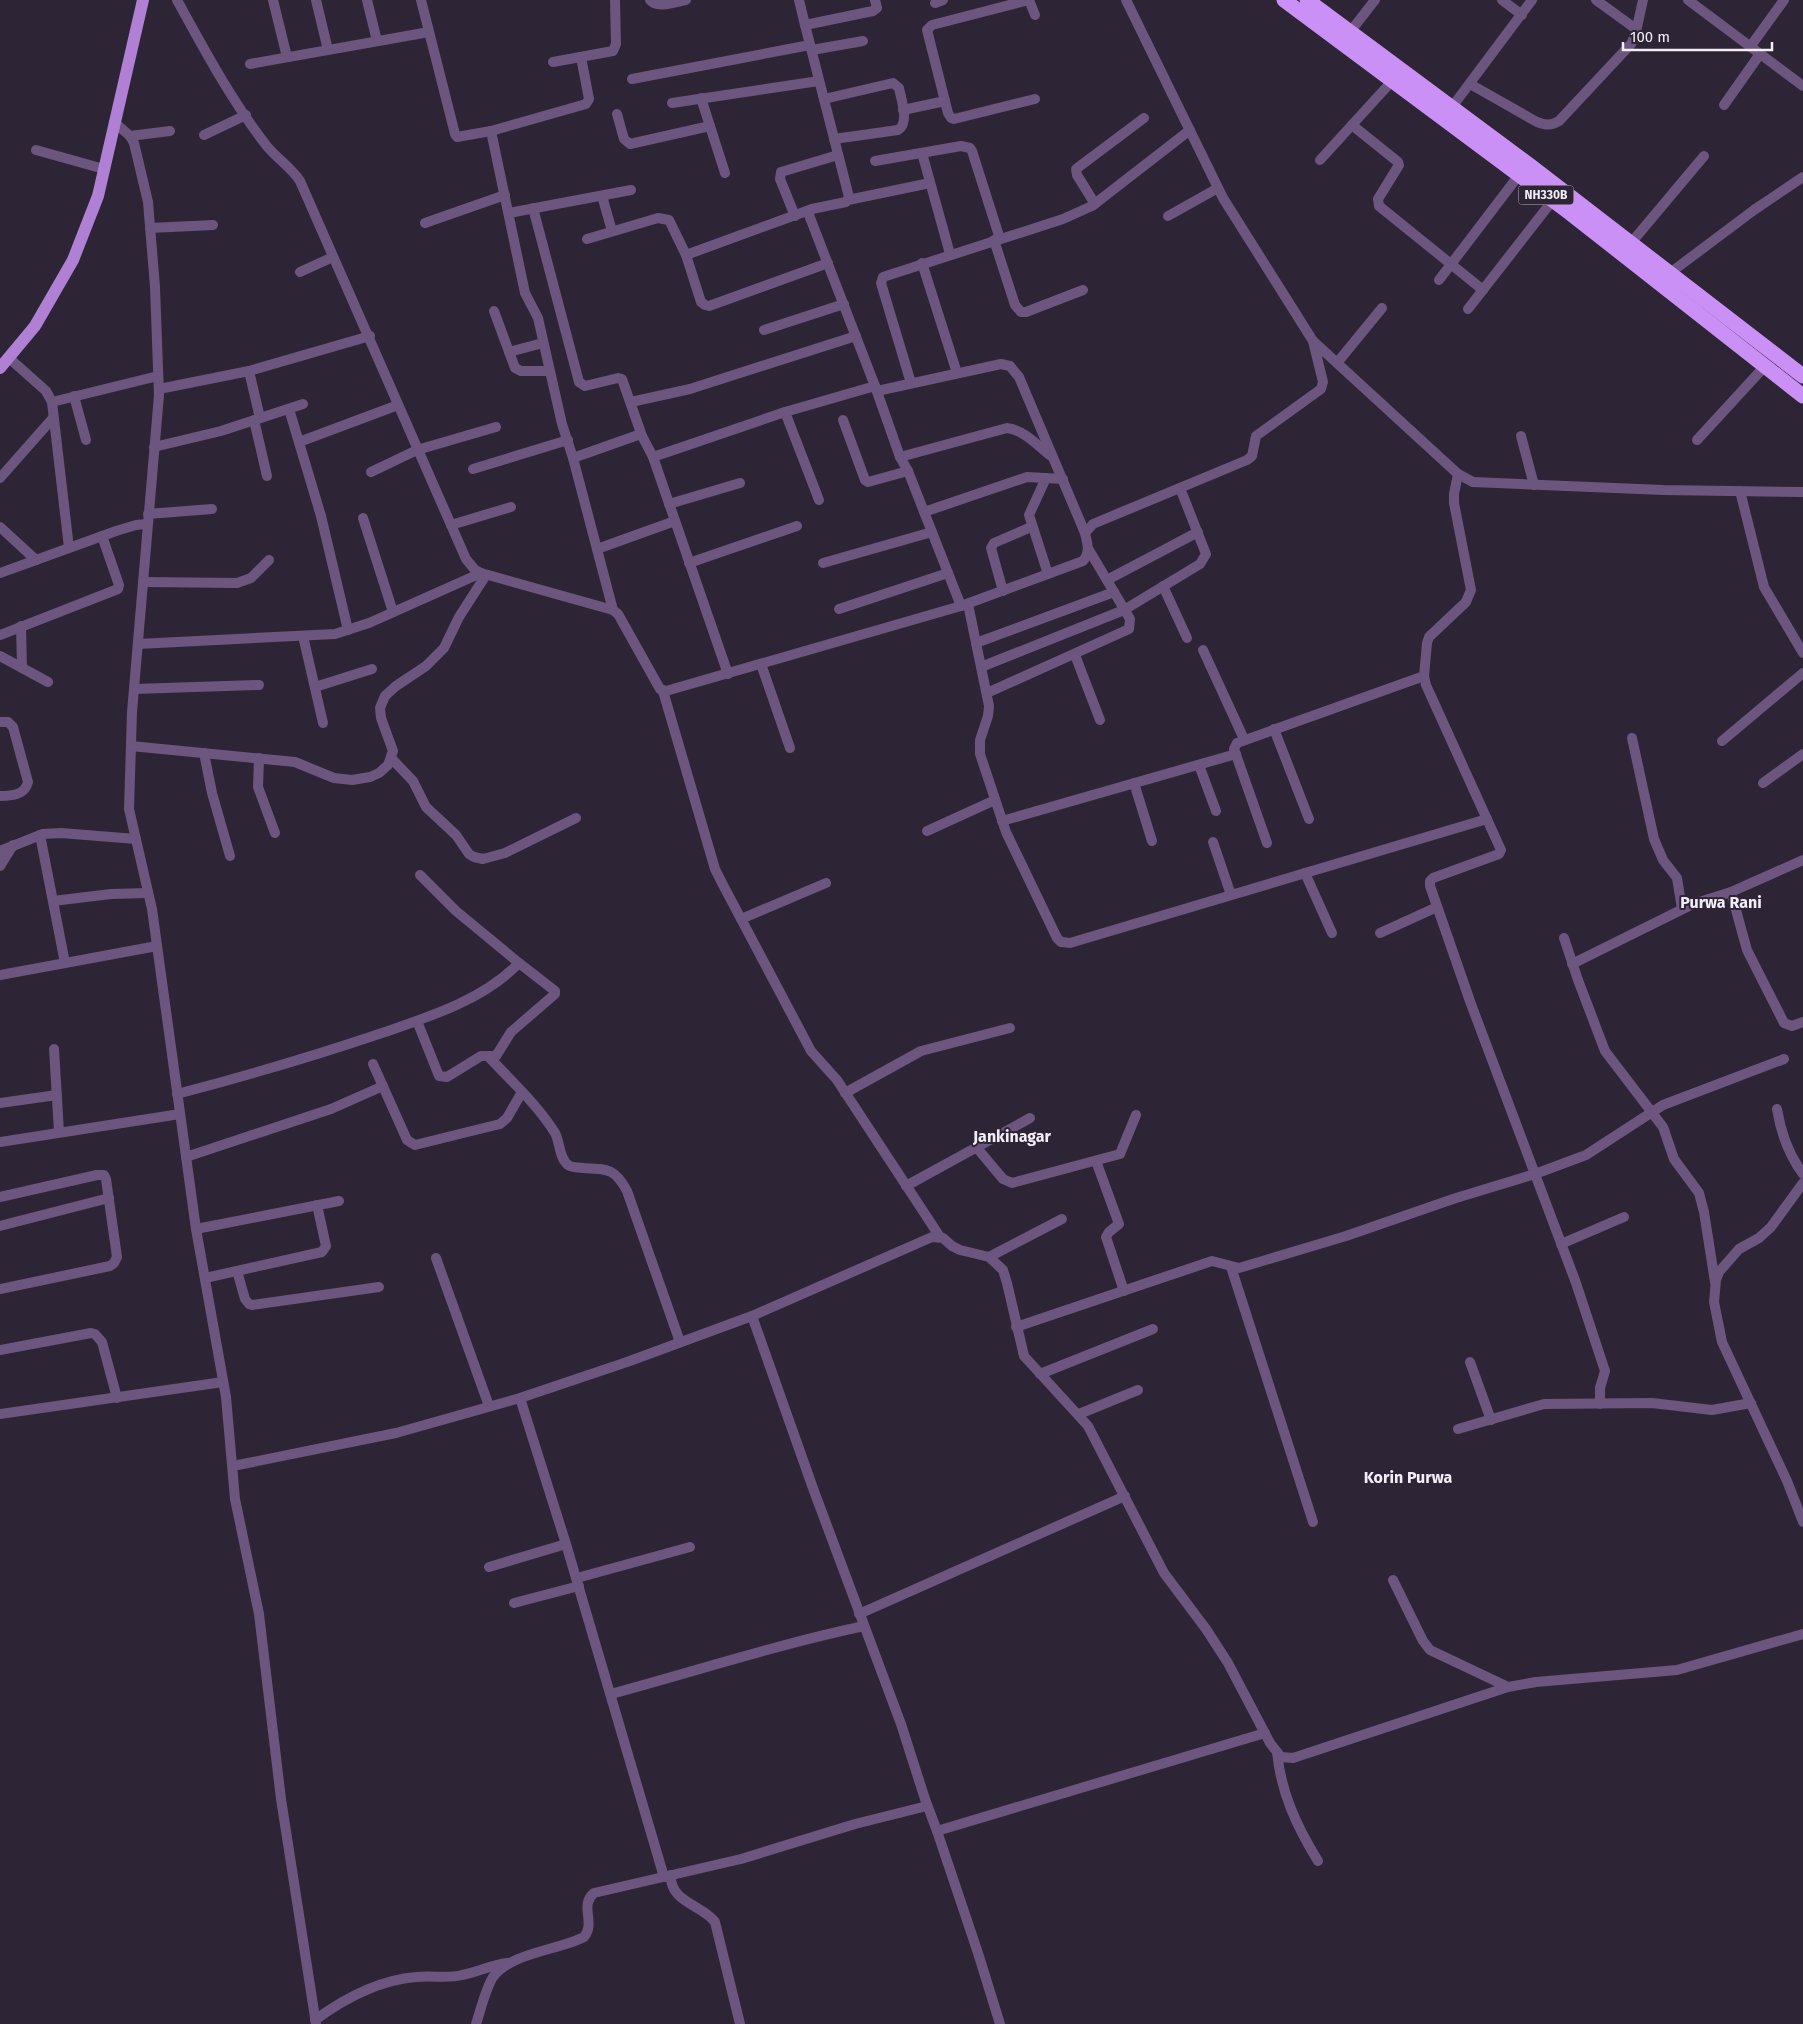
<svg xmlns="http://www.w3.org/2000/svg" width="1803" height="2024" font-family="'Fira Sans',sans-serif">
	<rect width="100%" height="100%" fill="#2d2435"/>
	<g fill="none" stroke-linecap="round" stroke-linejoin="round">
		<g stroke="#6c557e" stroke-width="10">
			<path d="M177,0C204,49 231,100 266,145C276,158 291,167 300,181L466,559L475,570L481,573L613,610L618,614L660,689L666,691L961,606"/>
			<path d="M273,0L287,57"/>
			<path d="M316,0L328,50"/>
			<path d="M367,0L377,41"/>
			<path d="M421,0L455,134L457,137L491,131L586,104L589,99L581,57"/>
			<path d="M650,0C657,9 675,2 686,0"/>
			<path d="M799,0L805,25"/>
			<path d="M1029,0L932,25L927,30L948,113L951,118L954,119L1035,99"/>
			<path d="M1029,0L1035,15"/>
			<path d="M1126,0L1223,198L1313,341L1458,474L1473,482L1663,490L1803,492"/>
			<path d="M1502,0L1522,15"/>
			<path d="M1596,0L1636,29"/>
			<path d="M1688,0L1803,86"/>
			<path d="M935,3L943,0"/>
			<path d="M1350,32L1375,0"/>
			<path d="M1750,47L1784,0"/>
			<path d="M812,50L863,41"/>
			<path d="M553,62L613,51L616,44L615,0"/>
			<path d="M250,64L429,32"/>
			<path d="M632,79L810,45"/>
			<path d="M1470,84L1537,122C1545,125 1551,126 1559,121L1631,44L1635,36L1643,0"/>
			<path d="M701,98L725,173"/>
			<path d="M824,99L893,83L899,88C901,99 910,123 898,130L834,139"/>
			<path d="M672,103L819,81"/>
			<path d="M1724,105L1760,54"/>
			<path d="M903,110L945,101"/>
			<path d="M1449,111L1532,0"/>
			<path d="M617,114L624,139L630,144L710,126"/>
			<path d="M114,122L130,136L134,143L148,202L155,287L159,395L132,712L129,809L152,909L196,1229L226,1397L235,1499L259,1614L281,1799L316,2024"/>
			<path d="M1352,125L1398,162L1399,165L1378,199L1379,206L1483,290"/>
			<path d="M491,131L525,293L538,318L562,424L573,458L613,610"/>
			<path d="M204,135L246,115"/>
			<path d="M130,136L170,131"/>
			<path d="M36,150L104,169"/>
			<path d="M922,153L950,254"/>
			<path d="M1320,160L1393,80"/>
			<path d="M875,161L961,146L970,148L972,151L1000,239"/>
			<path d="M602,196L612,231"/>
			<path d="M848,200L930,183"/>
			<path d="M1095,204L1077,175L1076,169L1144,118"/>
			<path d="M533,208L579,382L585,386L618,378L622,379L642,436"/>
			<path d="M509,213L631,190"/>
			<path d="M795,216L780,179L781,172L838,155"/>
			<path d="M1168,216L1218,188"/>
			<path d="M425,223L505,195"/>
			<path d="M150,228L213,225"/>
			<path d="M587,239L658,218L669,220L686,255L701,302L705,305L709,306L828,263"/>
			<path d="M994,240L1015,305L1021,312H1026L1083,290"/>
			<path d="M1631,243L1704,156"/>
			<path d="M686,255L812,209"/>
			<path d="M922,263L957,373"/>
			<path d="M300,272L333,257"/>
			<path d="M1666,276L1754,210L1803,177"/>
			<path d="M1439,280L1519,175"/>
			<path d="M1468,309L1553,200"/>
			<path d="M494,311L515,368L521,371H549"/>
			<path d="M764,330L844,304"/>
			<path d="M509,352L543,343"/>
			<path d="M9,358L46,391L52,402L69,548"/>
			<path d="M1337,363L1382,308"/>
			<path d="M249,371L260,418"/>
			<path d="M911,383L881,283L883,277L1063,219L1092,206L1190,130"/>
			<path d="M875,386L809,215V212L812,209L846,202L849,197L805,25L873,11L877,8L875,0"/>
			<path d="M159,389L249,371L370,336"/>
			<path d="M877,391L1001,364L1010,366L1019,377L1085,533"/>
			<path d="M74,396L86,440"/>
			<path d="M52,402L158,376"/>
			<path d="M631,402L690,389L856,336"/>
			<path d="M289,409L321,516L348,630"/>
			<path d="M785,412L819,500"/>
			<path d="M254,420L267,476"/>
			<path d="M843,420L865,480L868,482L908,471"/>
			<path d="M1521,436L1534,485"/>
			<path d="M1697,440L1765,366"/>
			<path d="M299,442L398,405"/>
			<path d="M154,447L221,431L303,404"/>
			<path d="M653,457L728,674"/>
			<path d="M900,457L1007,428C1024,430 1038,446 1051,456"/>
			<path d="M573,458L638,435L642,436L653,457L785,412L875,386L900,457L908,471L961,606L1083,561C1091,552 1087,543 1085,533L1093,524L1247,460L1252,456L1256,436L1321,389L1323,382L1313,341"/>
			<path d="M473,469L568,440"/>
			<path d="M371,472L417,450L496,427"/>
			<path d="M1458,474L1454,494V503L1471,590L1466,602L1429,637L1427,643L1424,676L1426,685L1501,850L1499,854L1433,878L1430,881V886L1471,1004L1576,1283L1605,1371L1600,1388V1404"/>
			<path d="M0,478L53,418"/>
			<path d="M1046,478L1029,515L1048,574"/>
			<path d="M1740,491L1764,587L1803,653"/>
			<path d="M669,504L740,483"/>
			<path d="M924,512L1027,477L1063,479"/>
			<path d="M148,514L212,509"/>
			<path d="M363,518L393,612"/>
			<path d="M451,525L511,507"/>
			<path d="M0,527L36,560"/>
			<path d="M597,549L675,521"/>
			<path d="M689,563L797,526"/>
			<path d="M823,563L932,532"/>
			<path d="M0,573L116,531L136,525L147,524"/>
			<path d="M1107,580L1198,532"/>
			<path d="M143,582L237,583L251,578L269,560"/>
			<path d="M1163,586L1187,638"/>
			<path d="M1003,591L991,548L994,543L1031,527"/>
			<path d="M968,604L989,706L988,716L980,740V754L1006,832L1057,938L1061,942L1070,943L1487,819"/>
			<path d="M839,609L948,573"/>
			<path d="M21,626L22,668"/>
			<path d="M0,635L118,589L119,585L102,536"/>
			<path d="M303,636L323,723"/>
			<path d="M976,643L1114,592"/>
			<path d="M138,644L335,634L369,623L481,573"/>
			<path d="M1203,650L1244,739"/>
			<path d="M1075,655L1100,720"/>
			<path d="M0,656L48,682"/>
			<path d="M761,664L790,748"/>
			<path d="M981,667L1124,610L1200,564L1206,554L1180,488"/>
			<path d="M315,687L372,669"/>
			<path d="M134,689L259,685"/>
			<path d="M663,691L715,869L722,883L811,1051L837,1080L940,1237"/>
			<path d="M987,693L1129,629L1130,619L1089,550"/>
			<path d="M0,722H8L13,727L28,782C25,795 12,796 0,796"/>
			<path d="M1274,729L1309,819"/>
			<path d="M1632,738L1654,839L1663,860L1677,878L1682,909"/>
			<path d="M1722,741L1803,673"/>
			<path d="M131,746L295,762L334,778L352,780L370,777L379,773L388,765L393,751L381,718L380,708L385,696L396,686L426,666L444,648L459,617L486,575"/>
			<path d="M204,753L212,793L230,856"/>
			<path d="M259,758L258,787L275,833"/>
			<path d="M392,759L413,781L426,807L456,835L469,854L474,857L483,859L505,853L576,818"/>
			<path d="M1199,765L1216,811"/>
			<path d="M1134,783L1152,841"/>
			<path d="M1763,783L1803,754"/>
			<path d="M1002,821L1236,754"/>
			<path d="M927,831L995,800"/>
			<path d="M40,835L65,963"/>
			<path d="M1213,842L1231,895"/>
			<path d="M1267,843L1234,749L1237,743L1424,676"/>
			<path d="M0,851L43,834L61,833L136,839"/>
			<path d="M0,866L13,845"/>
			<path d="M1305,873L1332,933"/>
			<path d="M1731,892L1747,950L1784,1023L1792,1026L1803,1022"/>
			<path d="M53,901L111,894L148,893"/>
			<path d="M741,919L826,883"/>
			<path d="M1380,933L1437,907"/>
			<path d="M1564,938L1578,980L1605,1051L1663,1127L1674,1159L1699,1193L1704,1212L1715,1282"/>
			<path d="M1572,964L1693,904L1731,892L1803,860"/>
			<path d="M0,975L157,946"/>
			<path d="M417,1021L439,1076L447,1077L481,1056H496L511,1032L555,994V991L519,963"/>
			<path d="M54,1049L59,1132"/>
			<path d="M488,1056C511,1081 537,1104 555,1133C560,1142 559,1158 568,1165C572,1168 578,1167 583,1168C607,1169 615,1168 627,1191L680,1342"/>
			<path d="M373,1064L407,1140L415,1145L500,1124L507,1118L522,1092"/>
			<path d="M845,1093L921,1051L1010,1028"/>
			<path d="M177,1094C246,1076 314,1056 382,1033C428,1017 481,1001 517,965L519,963L456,911L420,875"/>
			<path d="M0,1103L57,1095"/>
			<path d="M1777,1109C1781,1134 1788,1154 1803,1174"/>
			<path d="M0,1142L180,1114"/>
			<path d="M977,1148L1003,1179L1012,1183L1120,1154L1136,1115"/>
			<path d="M186,1157L331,1109L383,1086"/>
			<path d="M1096,1161L1119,1224L1109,1232L1106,1237L1124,1291"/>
			<path d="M1803,1183L1771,1227L1759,1238L1739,1249L1719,1272L1716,1280L1714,1302L1722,1342L1787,1481L1803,1522"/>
			<path d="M906,1186L1030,1118"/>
			<path d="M0,1197L97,1175H104L106,1179L117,1257L114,1263L110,1266L0,1289"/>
			<path d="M0,1226L109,1198"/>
			<path d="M196,1229L339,1201"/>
			<path d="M1561,1244L1624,1217"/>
			<path d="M989,1257L1062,1219"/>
			<path d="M436,1258L489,1406"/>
			<path d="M1231,1267L1313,1522"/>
			<path d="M237,1271L245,1299L249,1304L252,1305L379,1287"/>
			<path d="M205,1278L322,1252L326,1246L317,1205"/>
			<path d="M752,1316L814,1491L901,1724L925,1799L937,1831L978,1953L1000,2024"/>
			<path d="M1016,1327L1212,1261L1239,1268L1346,1236L1456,1198L1535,1174L1586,1155L1663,1105L1784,1059"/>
			<path d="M0,1350L91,1333L95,1334L102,1342L117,1398"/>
			<path d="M1470,1362L1491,1420"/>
			<path d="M1040,1374L1153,1329"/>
			<path d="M520,1398L566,1544L664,1877"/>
			<path d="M0,1414L223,1382"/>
			<path d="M1079,1414L1138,1390"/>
			<path d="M1458,1429L1544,1404L1652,1403L1712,1410L1751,1403"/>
			<path d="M233,1466L396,1433L520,1398L627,1362L752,1316L932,1237L943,1238L952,1246L960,1250L989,1257L1003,1270L1007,1283L1024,1356L1088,1426L1164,1573L1206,1629L1228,1663L1270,1743L1281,1757L1293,1758L1508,1687L1536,1682L1677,1670L1803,1634"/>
			<path d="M489,1567L566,1544"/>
			<path d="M577,1578L690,1547"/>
			<path d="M1393,1580L1423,1641L1430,1650L1508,1687"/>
			<path d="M514,1603L579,1586"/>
			<path d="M859,1614L1125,1496"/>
			<path d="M611,1694C696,1671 779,1644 864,1626"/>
			<path d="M1277,1752C1281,1793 1297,1827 1318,1861"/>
			<path d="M937,1831L1265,1733"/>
			<path d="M671,1875C669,1902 703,1905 715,1922L740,2024"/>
			<path d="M315,2020C345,1998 379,1980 416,1977C431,1975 448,1979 462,1975C478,1972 491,1965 507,1963"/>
			<path d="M476,2024C481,2009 485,1990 493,1977C510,1953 559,1950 584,1937C596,1923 579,1905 594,1893L741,1859L855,1824L927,1806"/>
		</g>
		<path stroke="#af80d4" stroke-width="12" d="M0,368L35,326L73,260L98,196L143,0"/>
		<g stroke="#ca90f6" stroke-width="15">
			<path d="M1284,0L1570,213L1803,396"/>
			<path d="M1307,0L1532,167L1803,376"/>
		</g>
	</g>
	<g text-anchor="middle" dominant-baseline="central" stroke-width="4" stroke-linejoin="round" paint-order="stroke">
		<rect fill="#2d2435" stroke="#b8b1be" stroke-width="1" x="1518.5" y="185.5" width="55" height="19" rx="4"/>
		<g font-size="12" font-weight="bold" fill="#f3edf8">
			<text x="1546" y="195">NH330B</text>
		</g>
		<g font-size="16" font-weight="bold" fill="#f3edf8" stroke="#2d2435">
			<text x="1721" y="902">Purwa Rani</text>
			<text x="1012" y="1136">Jankinagar</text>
			<text x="1408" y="1477">Korin Purwa</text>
		</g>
	</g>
	<path d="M1623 42v8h149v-8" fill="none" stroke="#f3edf8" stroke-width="2.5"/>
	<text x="1630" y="42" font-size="15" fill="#f3edf8" stroke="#2d2435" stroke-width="4" paint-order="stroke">100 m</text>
</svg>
